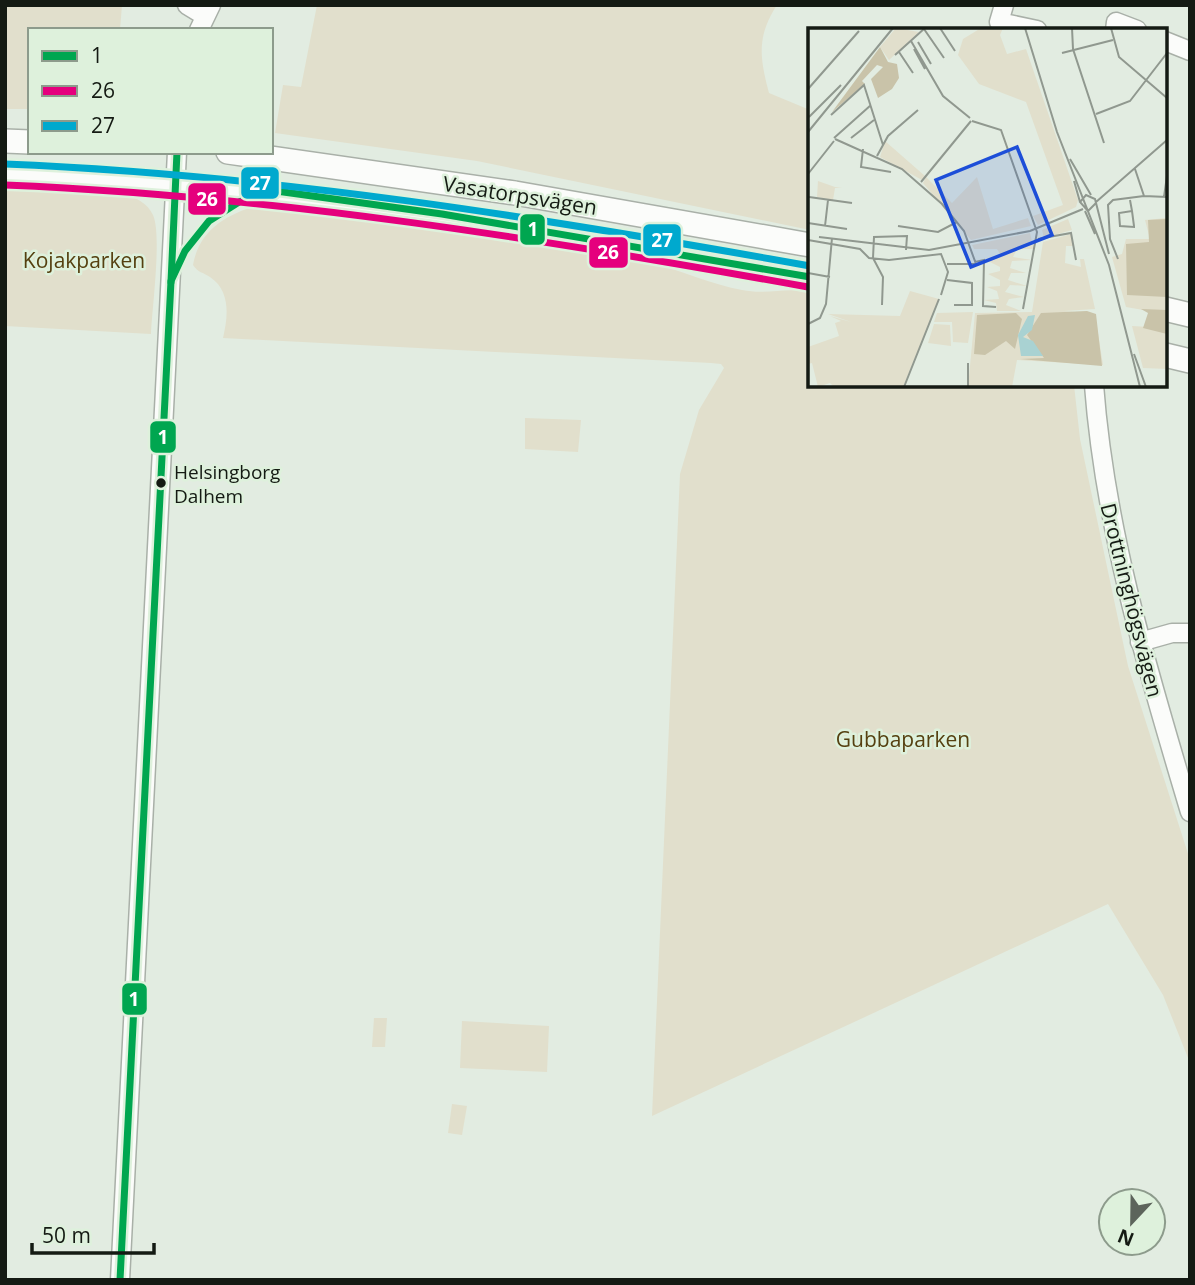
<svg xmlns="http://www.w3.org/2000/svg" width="1195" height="1285" font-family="'Open Sans',sans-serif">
	<rect width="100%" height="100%" fill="#e2ece1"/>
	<g fill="#e1dfcc">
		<path d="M5,5H122L120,30H30V109H5Z"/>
		<path d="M317,5H777C756,37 760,59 769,93L810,110V230L477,161L275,133L283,85L301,87Z"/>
		<path d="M5,188C40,188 136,177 153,215C162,235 152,309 151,334L5,326Z"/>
		<path d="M269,202C397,219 524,237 650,263C681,270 710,284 742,290C766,295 787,287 810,292V385H1074L1080,439L1128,666L1190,860V1063L1163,995L1108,904L652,1116L680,474L699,410L724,368L721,364L711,363L223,338C228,317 231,291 210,277C203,272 198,273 193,265C200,225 234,211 269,202Z"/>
		<path d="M525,418L581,420L578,452L525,449Z"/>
		<path d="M374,1018H387L385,1047H372Z"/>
		<path d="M462,1021L549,1026L547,1072L460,1068Z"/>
		<path d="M452,1104L467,1106L462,1135L448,1133Z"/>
	</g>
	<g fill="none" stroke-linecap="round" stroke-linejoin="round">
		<g stroke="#a9b0a8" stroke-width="21">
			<g id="minor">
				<path d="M187,5L205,16"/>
				<path d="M1004,5L999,22L1037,30"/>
				<path d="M199,30L211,5"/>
				<path d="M1115,30L1116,22L1137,30"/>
				<path d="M1165,41L1190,51"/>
				<path d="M1094,385C1105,532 1148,671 1190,812"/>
				<path d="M1140,642L1172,633H1190"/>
				<path d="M120,1280L177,152"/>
			</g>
		</g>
		<g stroke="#a9b0a8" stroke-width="26">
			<g id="major">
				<path d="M5,141L30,142"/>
				<path d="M228,152L515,193L810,245"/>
				<path d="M5,174C277,180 543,229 810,277"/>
				<path d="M1165,309L1190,315"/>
				<path d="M1165,355L1190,361"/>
			</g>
		</g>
		<use href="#minor" stroke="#fbfcfa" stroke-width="18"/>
		<use href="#major" stroke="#fbfcfa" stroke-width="23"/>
		<g stroke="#def1dc" stroke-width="12">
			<g id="bus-1">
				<path d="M171,282L177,152"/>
				<path d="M120,1280L171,281L185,251L209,221L239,202L269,190L442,214L810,277"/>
			</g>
		</g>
		<g stroke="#def1dc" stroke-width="12">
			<path id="bus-2" d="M5,185C276,196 542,239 808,287"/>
		</g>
		<g stroke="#def1dc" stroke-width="12">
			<path id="bus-3" d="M5,164C277,175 543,218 810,266"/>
		</g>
		<use href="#bus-1" stroke="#00a650" stroke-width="7"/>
		<use href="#bus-2" stroke="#e5007d" stroke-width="7"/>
		<use href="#bus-3" stroke="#00a9ce" stroke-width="7"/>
	</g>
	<circle fill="#141a13" stroke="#def1dc" stroke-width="2.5" cx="161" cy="483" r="6"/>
	<g text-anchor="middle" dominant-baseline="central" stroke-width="5" stroke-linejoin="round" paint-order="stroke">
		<g font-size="19" fill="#141a13" stroke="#def1dc" text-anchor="start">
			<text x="174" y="472">Helsingborg<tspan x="174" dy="24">Dalhem</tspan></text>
		</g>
		<g font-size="21" fill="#141a13" stroke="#def1dc">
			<text transform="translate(520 195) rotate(9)">Vasatorpsvägen</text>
			<text transform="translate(1132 600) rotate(76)">Drottninghögsvägen</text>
		</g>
		<g font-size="21" fill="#554010" stroke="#def1dc">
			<text x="84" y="260">Kojakparken</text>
			<text x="903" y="739">Gubbaparken</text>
		</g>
	</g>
	<g transform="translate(808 28)">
		<rect width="359" height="359" fill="#e2ece1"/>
		<path d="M88,0L111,4L81,32L72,19ZM173,0H195L192,7L199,26L218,21L270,172L268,179L230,197L225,188L255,177L218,74L171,56L150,27L155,11ZM77,113L117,148L114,152L72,129ZM118,149L144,175L169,149L185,201L220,190L223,198L163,212L115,155ZM10,153L27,159H34L27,160L25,172L9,169ZM359,190V341L335,340L324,298L341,299V283L318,279L304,229L314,226L318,211H342L337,192ZM260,191L264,202L236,210L234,202ZM222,205L226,221H209L205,229L224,232L204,233L202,240L218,245H203L200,252L219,258L202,257L197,264L216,269L201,271L198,277L213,283H173H189L188,275L176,272L191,271L189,263L179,259L192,258V252L180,246L192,243V239L178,232L192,226L189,221H166L164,217ZM263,206L265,218H258L257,235L273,239L272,231H276L287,281L256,283L287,286L295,337L209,332L204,359H160L167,285L224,284L235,214ZM102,263L131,271L95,359H26L22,355L10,359L4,335L0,336V319L31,308L27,295L33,293L22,288L43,294L20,286L92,288ZM165,284L160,315L145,314L144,294H126L129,285ZM126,296L142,297L143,318L120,315Z" fill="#e1dfcc"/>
		<path d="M72,19L80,34L89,36L91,50L84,61L70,70L63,51L75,39L69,37L54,53L57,56L24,84ZM359,191V269L319,267L318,216L341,214L340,192ZM333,281L359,282V306L335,300L340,285ZM279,283L288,286L294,338L212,331L236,330L219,307L233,285ZM208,285L214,291L207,321L198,313L177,327L166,326L169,287Z" fill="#c9c3a9"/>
		<path d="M227,287L224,302L215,309L225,313L235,328H213L210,307L220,288Z" fill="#a9d2d2"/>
		<path fill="none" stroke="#90988f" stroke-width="2" d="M132,0L147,23M217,0L249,104L301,237L332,359M264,0L265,21L296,115M303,0L311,29L359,70M116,1L136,30M103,13L135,68L162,90M110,14L123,36M106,21L117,41M91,24L105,45M254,25L305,12M87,27L117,0M0,61L51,3M288,86L322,73L359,25M23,87L56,57L75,117M1,89L33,57M164,93L193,102L229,204L215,281M0,104L85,0M26,110L63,77M43,110L66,92M27,111L94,141L134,176L156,203L168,236H139M55,121L53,139L83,144M69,128L80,108L110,82M262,131L283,167M327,141L336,168M0,146L26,113M266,153L272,174M113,154L163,93M336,168L359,169M1,169L44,175M356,169L359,148M322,172L324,183L326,198V199L312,198L311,185L324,183M288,174L359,112M288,175L280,183L272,174L278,167L287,171L301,226M277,183L287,206M0,195L39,201M17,198L20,172M90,198L130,204L149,194M11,209L121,222L222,203L275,181M230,211L263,205L268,232M0,212L52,221L61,230L81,232L133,226L140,244L133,267M310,231L302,211L300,177L305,172L336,168M167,234L176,232L175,278L188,279M0,245L22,249M139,252L164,255V277H146M74,277L75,249L65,230L66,209L99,208L98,222M0,296L12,290L18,276L24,210M326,326L338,359M96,359L131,271M160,359V335"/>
		<path fill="#1d4ed8" fill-opacity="0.15" stroke="#1d4ed8" stroke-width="3.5" d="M209,119L244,207L163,239L128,152Z"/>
		<rect width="359" height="359" fill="none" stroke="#141a13" stroke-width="3.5"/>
	</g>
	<g stroke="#def1dc" stroke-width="2.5">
		<rect x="240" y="166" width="40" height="34" rx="7" fill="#00a9ce"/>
		<rect x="187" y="182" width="40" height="34" rx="7" fill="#e5007d"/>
		<rect x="519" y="213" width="27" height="33" rx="7" fill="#00a650"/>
		<rect x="642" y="223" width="40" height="34" rx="7" fill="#00a9ce"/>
		<rect x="588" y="236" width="41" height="33" rx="7" fill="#e5007d"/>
		<rect x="149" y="420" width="28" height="34" rx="7" fill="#00a650"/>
		<rect x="121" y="982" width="27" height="34" rx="7" fill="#00a650"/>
	</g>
	<g font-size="19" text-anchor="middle" font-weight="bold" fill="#fff">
		<text x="260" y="190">27</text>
		<text x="207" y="206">26</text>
		<text x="533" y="236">1</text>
		<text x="662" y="247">27</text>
		<text x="608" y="259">26</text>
		<text x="163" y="444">1</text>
		<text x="134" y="1006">1</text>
	</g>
	<rect width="1195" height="1285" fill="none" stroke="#141a13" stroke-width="14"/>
	<rect x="28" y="28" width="245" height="126" fill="#def1dc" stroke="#8d9b8c" stroke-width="2"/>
	<rect x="42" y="51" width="35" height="10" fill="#00a650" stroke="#8d9b8c" stroke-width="2"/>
	<text x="91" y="63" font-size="21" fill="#141a13">1</text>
	<rect x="42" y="86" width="35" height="10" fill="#e5007d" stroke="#8d9b8c" stroke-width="2"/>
	<text x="91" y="98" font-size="21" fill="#141a13">26</text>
	<rect x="42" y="121" width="35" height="10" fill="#00a9ce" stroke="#8d9b8c" stroke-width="2"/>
	<text x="91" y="133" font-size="21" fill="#141a13">27</text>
	<g transform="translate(1132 1222) rotate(202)"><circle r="33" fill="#def1dc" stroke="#8d9b8c" stroke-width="2"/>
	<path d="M0-5L12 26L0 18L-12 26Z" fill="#5c645b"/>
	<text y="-10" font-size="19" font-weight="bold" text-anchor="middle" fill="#141a13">N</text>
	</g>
	<path d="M32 1243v10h122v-10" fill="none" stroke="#141a13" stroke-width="3.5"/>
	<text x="42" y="1243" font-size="21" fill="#141a13" stroke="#def1dc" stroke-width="5" paint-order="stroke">50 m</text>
</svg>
